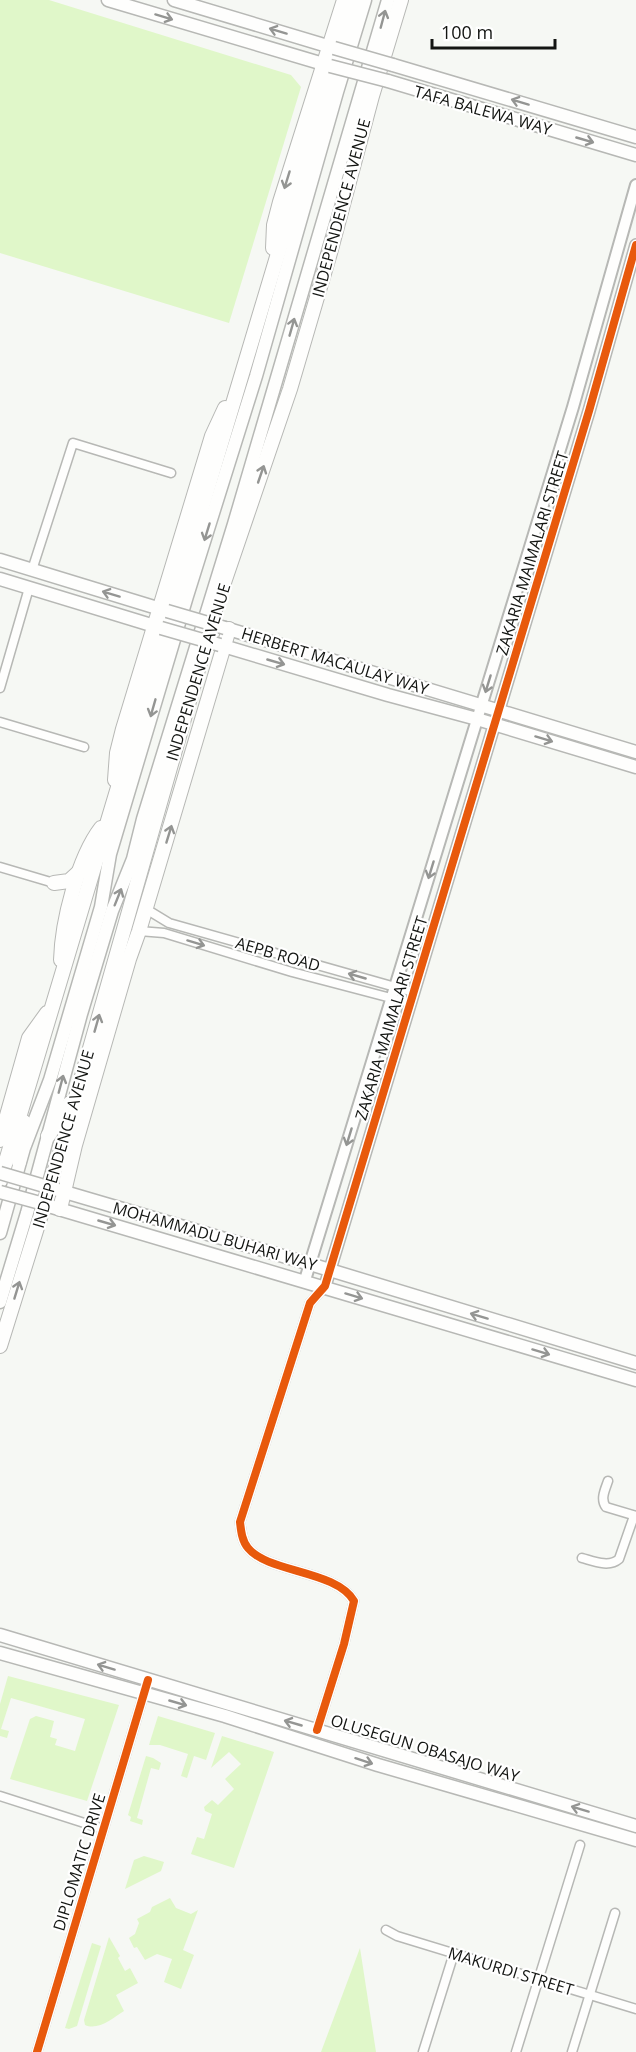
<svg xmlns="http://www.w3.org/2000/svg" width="636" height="2052" font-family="'Open Sans',sans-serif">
	<rect width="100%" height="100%" fill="#f6f8f4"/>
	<g fill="#e0f7c9">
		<path d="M0,0H49L291,75L301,87L229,323L0,253Z"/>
		<path d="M8,1676L119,1705L87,1801L10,1779L30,1719L36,1716L54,1721L50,1737L57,1739L55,1745L75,1751L85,1719L11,1698L1,1729L9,1731L7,1738L0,1736V1704Z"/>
		<path d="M158,1716L215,1733L206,1760L194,1756L187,1778L181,1776L188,1754L160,1745H149Z"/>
		<path d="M222,1736L274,1752L234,1868L191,1854L197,1837L204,1839L212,1814L205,1811L204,1807L212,1800L218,1805L234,1789L225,1779L241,1764L229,1752L211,1768Z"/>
		<path d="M146,1756L153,1758L161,1763L159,1770L151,1768L137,1818L143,1820L142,1825L130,1821L131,1817L128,1815Z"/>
		<path d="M144,1856L164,1862L161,1871L125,1889L134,1860Z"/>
		<path d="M170,1898L176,1908L191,1914L198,1910L183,1950L194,1955L181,1989L164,1982L172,1959L157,1954L145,1960L137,1947L134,1948L129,1938L135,1934L139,1923L137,1919L150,1912L152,1907Z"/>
		<path d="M109,1937L120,1956L118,1958L125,1971L130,1968L138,1983L116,1995L124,2011C113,2018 98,2031 85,2025L84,2020Z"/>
		<path d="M92,1943L101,1946L77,2026L69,2029L65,2028Z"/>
		<path d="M360,1948L376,2052H321Z"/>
	</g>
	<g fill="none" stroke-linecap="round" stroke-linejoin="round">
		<g stroke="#b7b8b5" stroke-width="11">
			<g id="minor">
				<path d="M32,570L73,443L171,473"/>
				<path d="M0,688L29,588"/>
				<path d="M0,722L84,747"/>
				<path d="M0,867L54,883"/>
				<path d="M146,909L169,923L413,992"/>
				<path d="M139,931L164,933L292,972L410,1003"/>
				<path d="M608,1481C605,1490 600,1499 606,1507L636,1516"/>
				<path d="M582,1558C593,1561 609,1568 619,1559L634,1516"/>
				<path d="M317,1730L344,1644L354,1601C336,1570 268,1573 248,1548C242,1541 241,1531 240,1522L310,1303L325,1286"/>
				<path d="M0,1796L103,1829"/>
				<path d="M386,1930L397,1936L636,2009"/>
				<path d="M37,2052L148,1680"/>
				<path d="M423,2052L454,1953"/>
				<path d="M516,2052L580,1845"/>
				<path d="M572,2052L615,1913"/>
			</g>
		</g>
		<g stroke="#b7b8b5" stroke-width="14">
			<g id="tertiary">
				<path d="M305,1280L573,407L636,185"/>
				<path d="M325,1286L589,411L636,245"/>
			</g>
		</g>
		<g stroke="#b7b8b5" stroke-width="15">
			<g id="secondary">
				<path d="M108,0L330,66"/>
				<path d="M174,0L334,48"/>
				<path d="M393,65L636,137"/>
				<path d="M388,81L636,155"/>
				<path d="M0,560L167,611"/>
				<path d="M0,579L161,628"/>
				<path d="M225,628L636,752"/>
				<path d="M220,645L388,695L477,719L636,767"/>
				<path d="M58,1190L310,1264L636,1363"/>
				<path d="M52,1207L636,1380"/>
				<path d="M0,1233L24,1148L50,1080L101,907L110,854L187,596L256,376L337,92L365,0"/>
				<path d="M0,1302L27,1213L81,1014L112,911L133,859L143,819L234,524L388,0"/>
				<path d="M0,1635L636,1826"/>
				<path d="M0,1653L225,1716L378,1765L636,1840"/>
			</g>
		</g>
		<g stroke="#b7b8b5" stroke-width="16">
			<g id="primary">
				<path d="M273,248L274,225L280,202L344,0"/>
				<path d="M115,780L117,753L123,729L212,436L225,408"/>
				<path d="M54,883L69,881L80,871"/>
				<path d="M61,960C62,922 78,858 101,828"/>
				<path d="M48,1136L70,1103"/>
				<path d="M0,1140L29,1038L47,1013"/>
				<path d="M19,1162L24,1122"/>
				<path d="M0,1181L354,0"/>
				<path d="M60,1209L75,1145L129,959L139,931L229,629"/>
				<path d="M0,1346L59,1157L217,603L290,389L330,253L372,96L401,0"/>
			</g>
		</g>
		<use href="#minor" stroke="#fefefd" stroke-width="8"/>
		<use href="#tertiary" stroke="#fefefd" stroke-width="10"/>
		<use href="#secondary" stroke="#fefefd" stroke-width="12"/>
		<use href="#primary" stroke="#fefefd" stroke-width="14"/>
		<g stroke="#b7b8b5" stroke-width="15" stroke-linecap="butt">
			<g id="secondary-bridge">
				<path d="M334,48L393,65"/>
				<path d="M330,66L388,81"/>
				<path d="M167,611L225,628"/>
				<path d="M161,628L220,645"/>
				<path d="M0,1173L58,1190"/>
				<path d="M0,1192L51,1206"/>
			</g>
		</g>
		<use href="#secondary-bridge" stroke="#fefefd" stroke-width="12"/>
		<g stroke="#fff" stroke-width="11">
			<g id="cycleway">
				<path d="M317,1730L344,1644L354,1601C336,1570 268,1573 248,1548C242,1541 241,1531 240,1522L310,1303L325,1286L589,411L636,245"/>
				<path d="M37,2052L148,1680"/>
			</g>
		</g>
		<use href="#cycleway" stroke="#e8590c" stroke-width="8"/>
	</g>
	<defs><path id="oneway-shaft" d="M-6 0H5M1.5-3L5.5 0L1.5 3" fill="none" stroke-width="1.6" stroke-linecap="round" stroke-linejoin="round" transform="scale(1.5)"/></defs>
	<g stroke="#949593">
		<use href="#oneway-shaft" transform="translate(164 17) rotate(17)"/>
		<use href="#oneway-shaft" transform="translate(383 19) rotate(-75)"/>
		<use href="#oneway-shaft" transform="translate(278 31) rotate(-163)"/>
		<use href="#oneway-shaft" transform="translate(520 102) rotate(-163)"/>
		<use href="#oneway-shaft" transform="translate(585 140) rotate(16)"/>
		<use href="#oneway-shaft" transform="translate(287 180) rotate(107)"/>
		<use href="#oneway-shaft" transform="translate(292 327) rotate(-74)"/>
		<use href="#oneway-shaft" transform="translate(261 474) rotate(-71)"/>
		<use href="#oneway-shaft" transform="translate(207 532) rotate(107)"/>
		<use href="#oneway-shaft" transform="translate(111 594) rotate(-163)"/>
		<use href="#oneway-shaft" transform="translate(276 662) rotate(16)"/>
		<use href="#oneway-shaft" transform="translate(488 684) rotate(107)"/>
		<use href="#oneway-shaft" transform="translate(153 708) rotate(106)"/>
		<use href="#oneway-shaft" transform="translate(544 739) rotate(17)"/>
		<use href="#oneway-shaft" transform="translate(169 834) rotate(-73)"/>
		<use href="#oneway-shaft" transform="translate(431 870) rotate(107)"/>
		<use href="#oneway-shaft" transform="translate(118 897) rotate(-68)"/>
		<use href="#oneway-shaft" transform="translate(196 943) rotate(17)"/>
		<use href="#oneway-shaft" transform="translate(357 976) rotate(-164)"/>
		<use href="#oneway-shaft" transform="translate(97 1023) rotate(-74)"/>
		<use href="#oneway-shaft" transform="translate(61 1084) rotate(-75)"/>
		<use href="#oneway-shaft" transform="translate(349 1137) rotate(107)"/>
		<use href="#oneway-shaft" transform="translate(107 1223) rotate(16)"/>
		<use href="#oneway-shaft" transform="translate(17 1290) rotate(-73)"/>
		<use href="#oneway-shaft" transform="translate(354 1296) rotate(17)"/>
		<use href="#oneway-shaft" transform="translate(479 1316) rotate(-163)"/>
		<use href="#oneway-shaft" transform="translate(541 1352) rotate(17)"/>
		<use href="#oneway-shaft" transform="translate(106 1667) rotate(-163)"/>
		<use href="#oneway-shaft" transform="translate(178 1703) rotate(16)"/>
		<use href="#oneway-shaft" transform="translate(293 1723) rotate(-164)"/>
		<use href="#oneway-shaft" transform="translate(364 1761) rotate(18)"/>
		<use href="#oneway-shaft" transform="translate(580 1809) rotate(-163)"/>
	</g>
	<g text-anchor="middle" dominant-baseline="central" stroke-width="4.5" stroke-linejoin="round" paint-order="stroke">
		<g font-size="16" fill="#131512" stroke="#fff">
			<text transform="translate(483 110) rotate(16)">TAFA BALEWA WAY</text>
			<text transform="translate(341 208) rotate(-75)">INDEPENDENCE AVENUE</text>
			<text transform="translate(532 553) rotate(-73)">ZAKARIA MAIMALARI STREET</text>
			<text transform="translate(335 661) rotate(17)">HERBERT MACAULAY WAY</text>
			<text transform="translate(198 672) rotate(-73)">INDEPENDENCE AVENUE</text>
			<text transform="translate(278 954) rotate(16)">AEPB ROAD</text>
			<text transform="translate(391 1018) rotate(-73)">ZAKARIA MAIMALARI STREET</text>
			<text transform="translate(63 1139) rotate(-74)">INDEPENDENCE AVENUE</text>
			<text transform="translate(215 1236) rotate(16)">MOHAMMADU BUHARI WAY</text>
			<text transform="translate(425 1748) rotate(17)">OLUSEGUN OBASAJO WAY</text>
			<text transform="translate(79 1862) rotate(-73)">DIPLOMATIC DRIVE</text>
			<text transform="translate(511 1971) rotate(17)">MAKURDI STREET</text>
		</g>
	</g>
	<path d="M432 39v9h123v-9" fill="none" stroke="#131512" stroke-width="3"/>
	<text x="441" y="39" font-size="18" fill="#131512" stroke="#ffffff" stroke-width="4.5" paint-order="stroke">100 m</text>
</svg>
